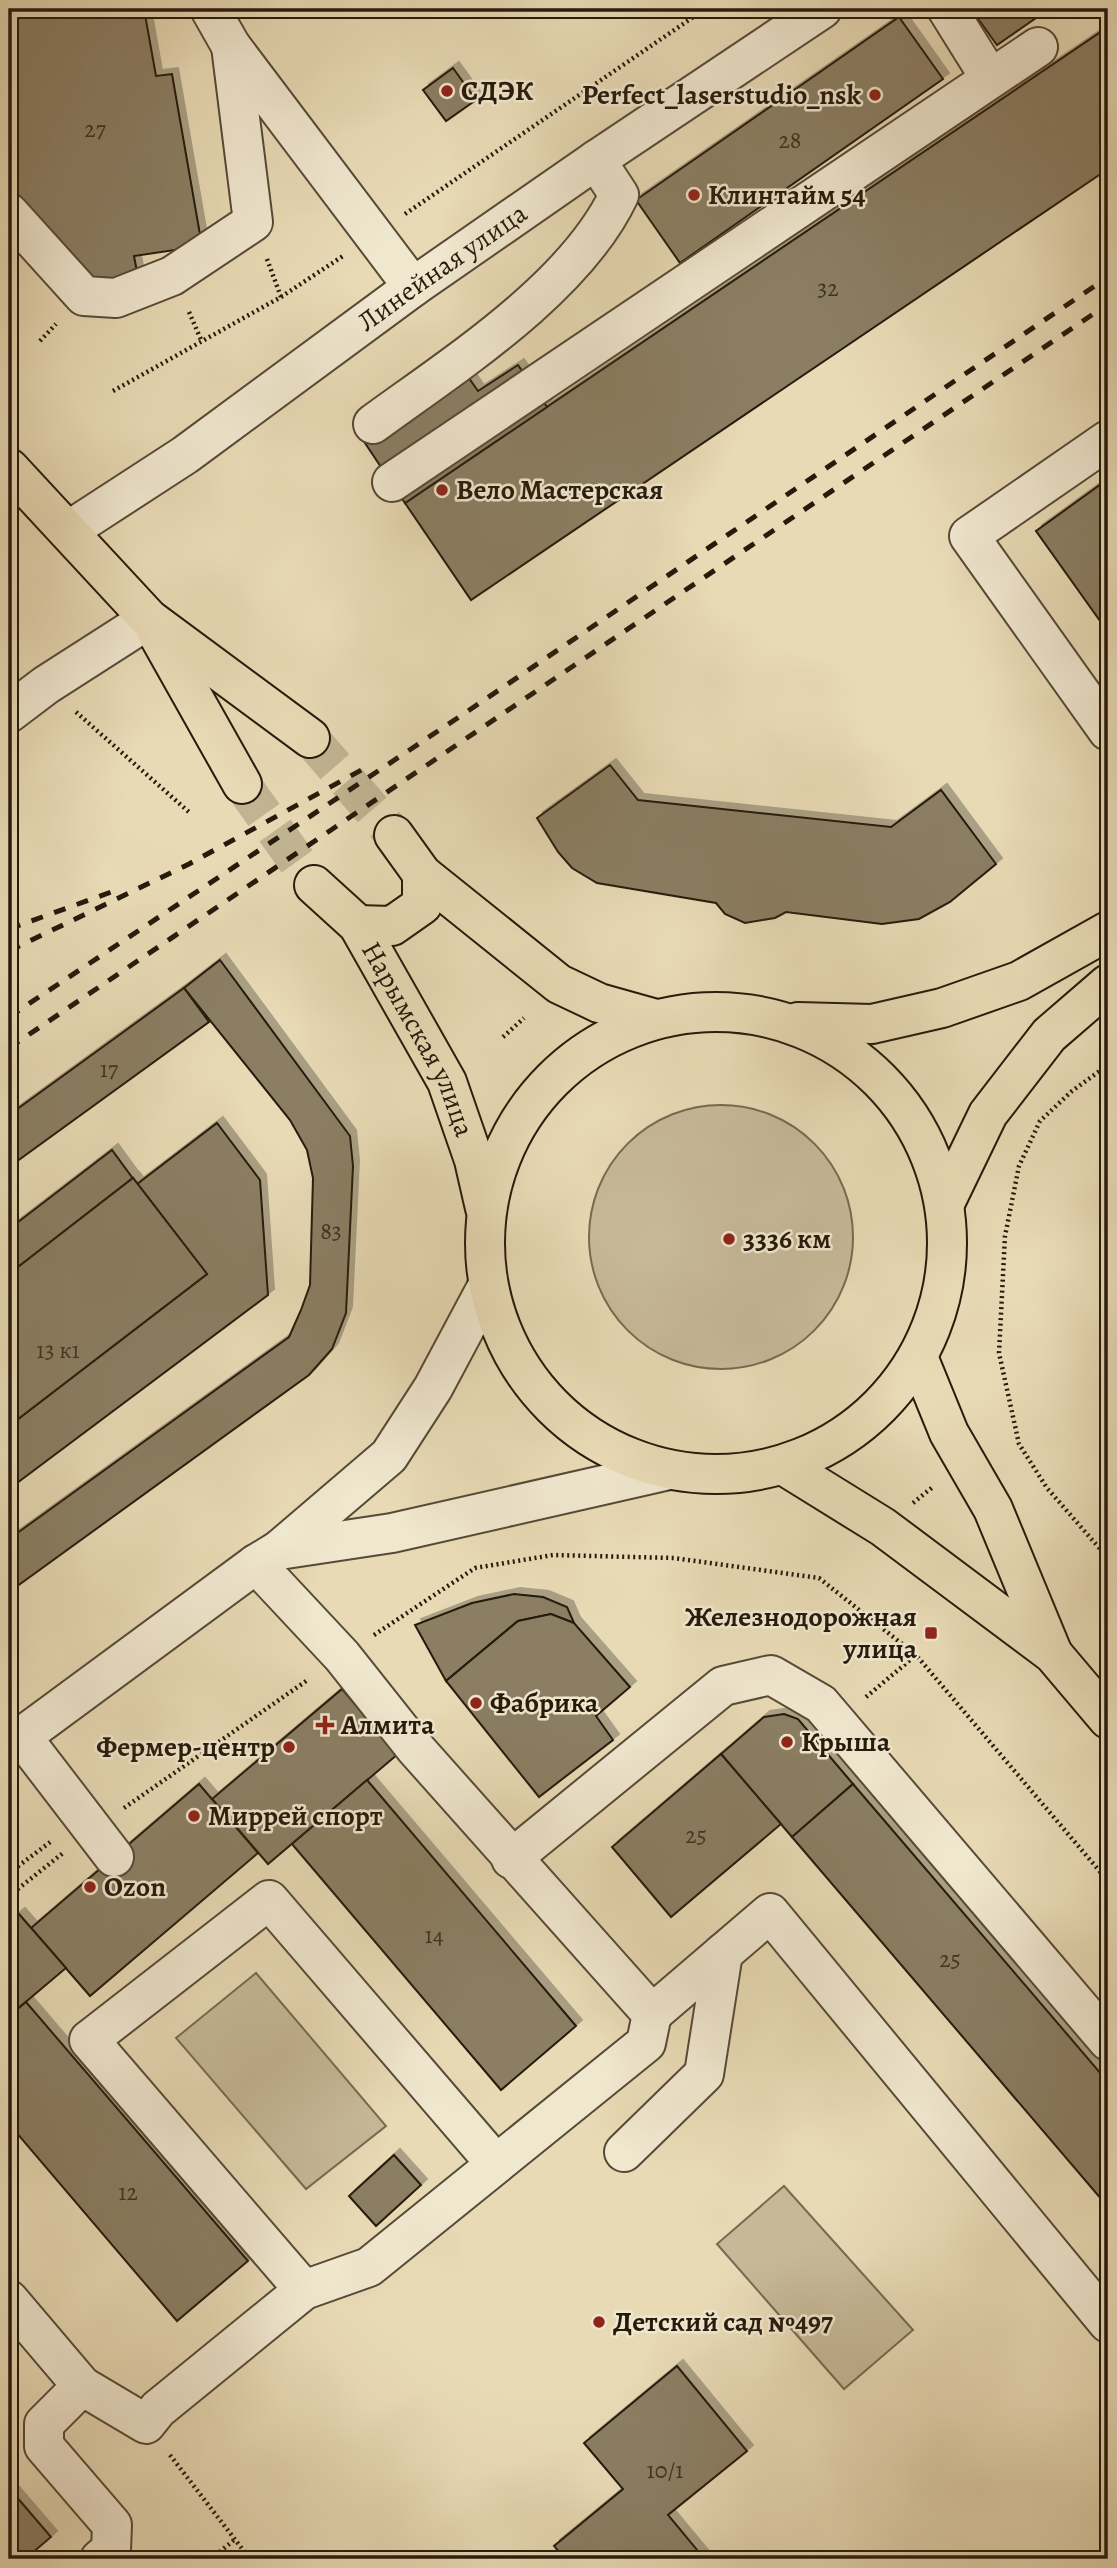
<svg xmlns="http://www.w3.org/2000/svg" width="1117" height="2568" font-family="Alegreya,serif">
	<defs>
		<filter id="shadow"><feDropShadow dx="6" dy="-6" stdDeviation="0" flood-color="#0004"/></filter>
	</defs>
	<rect width="100%" height="100%" fill="#e8dab5"/>
	<filter id="stains"><feTurbulence type="fractalNoise" baseFrequency=".00286" numOctaves="4"/><feColorMatrix values="0 0 0 0 .2 0 0 0 0 .09 0 0 0 0 .02 0 0 0 .5 -.17"/></filter>
	<radialGradient id="worn" r=".72"><stop offset=".6" stop-color="#630" stop-opacity="0"/><stop offset="1" stop-color="#630" stop-opacity=".3"/></radialGradient>
	<g fill="#c7b998" stroke="#766a52" stroke-width="2">
		<circle cx="721" cy="1237" r="132"/>
		<path d="M256,1973L386,2126L306,2189L176,2038Z"/>
		<path d="M784,2186L913,2330L844,2389L717,2244Z"/>
	</g>
	<g fill="#8b7e63" stroke="#261a0b" stroke-width="2" filter="url(#shadow)">
		<path d="M28,9H109L110,14L144,9L156,76L172,74L202,246L134,256L138,277L97,281L53,243L9,182V25Z"/>
		<path d="M971,9H1049L997,45Z"/>
		<path d="M899,17L943,79L680,263L636,200Z"/>
		<path d="M1108,27V169L471,600L405,503Z"/>
		<path d="M453,68L476,100L446,121L423,90Z"/>
		<path d="M518,365L547,407L405,503L363,440L464,371L478,391Z"/>
		<path d="M1108,479V632L1036,531Z"/>
		<path d="M610,765L638,800L891,827L941,790L996,864L950,902L919,919L882,924L786,912L775,918L745,923L725,914L716,903L597,883L572,868L558,852L537,818Z"/>
		<path d="M220,960L350,1136L353,1166L346,1313L332,1349L309,1375L9,1592V1539L289,1337L301,1310L310,1285L313,1178L307,1150L290,1120L184,988Z"/>
		<path d="M184,988L209,1022L9,1167V1115Z"/>
		<path d="M217,1123L260,1180L268,1295L9,1489V1426L207,1274L133,1178L9,1274V1229L112,1150L137,1184Z"/>
		<path d="M133,1178L207,1274L9,1426V1274Z"/>
		<path d="M514,1594L543,1597L567,1607L574,1623L551,1614L518,1621L446,1681L415,1625L472,1603Z"/>
		<path d="M551,1614L574,1623L630,1687L596,1716L613,1740L539,1797L446,1681L518,1621Z"/>
		<path d="M342,1689L398,1754L268,1864L212,1799Z"/>
		<path d="M784,1714L798,1719L853,1784L792,1837L721,1754L764,1717Z"/>
		<path d="M721,1754L781,1824L671,1917L612,1847Z"/>
		<path d="M367,1780L576,2026L501,2090L292,1844Z"/>
		<path d="M199,1784L258,1853L90,1996L31,1928Z"/>
		<path d="M853,1784L1108,2082V2207L792,1837Z"/>
		<path d="M19,1914L66,1968L9,2016V1922Z"/>
		<path d="M26,2002L248,2261L177,2321L9,2124V2016Z"/>
		<path d="M394,2155L421,2185L376,2226L349,2196Z"/>
		<path d="M677,2366L747,2451L668,2515L703,2557L565,2559L554,2546L623,2489L584,2443Z"/>
		<path d="M9,2488L51,2537L25,2559H9Z"/>
	</g>
	<g fill="none" stroke-linecap="round" stroke-linejoin="round">
		<g stroke="#c1b493" stroke-width="38" stroke-dasharray="38 19" stroke-linecap="butt">
			<path d="M310,738L394,835"/>
			<path d="M242,784L314,885"/>
		</g>
		<g stroke="#564a36" stroke-width="42">
			<g id="minor">
				<path d="M210,9L231,46L413,287"/>
				<path d="M947,9L990,78"/>
				<path d="M9,213L84,296L116,298L172,276L253,222L231,46"/>
				<path d="M373,424C455,364 575,288 619,195L596,160"/>
				<path d="M1108,440L969,536L1108,731"/>
				<path d="M392,482L1038,47"/>
				<path id="s1" d="M68,531L185,455L413,287L596,160L822,9"/>
				<path d="M9,713L46,685L149,619"/>
				<path d="M279,1550L392,1533L669,1470"/>
				<path d="M22,1737L114,1857"/>
				<path d="M9,1746L256,1564L279,1550L389,1456L433,1388L488,1285"/>
				<path d="M511,1859L723,1686L771,1675L821,1704L1108,2041"/>
				<path d="M652,2014L770,1913L1108,2323"/>
				<path d="M624,2152L704,2074L723,1953"/>
				<path d="M304,2290L89,2040L269,1900L496,2164"/>
				<path d="M9,2300L82,2386L146,2424L158,2409L304,2290L369,2267L646,2043L652,2014L415,1748L342,1656L256,1564"/>
				<path d="M82,2386L44,2424V2446L112,2525L111,2550L100,2559"/>
			</g>
		</g>
		<g stroke="#261a0b" stroke-width="42">
			<g id="major">
				<path d="M9,468L149,619L310,738"/>
				<path d="M157,633L242,784"/>
				<path d="M394,835L422,874L559,984L599,1003L656,1019"/>
				<path id="s2" d="M314,885L358,925L447,1082L474,1160L485,1208"/>
				<path d="M358,925L392,926L422,905V874"/>
				<circle cx="716" cy="1243" r="231"/>
				<path d="M798,1022L872,1024L942,1008L1019,981L1108,931"/>
				<path d="M945,1203L988,1114L1049,1035L1108,984"/>
				<path d="M918,1357L949,1433L993,1509L1053,1654"/>
				<path d="M783,1465L883,1527L1053,1654L1108,1719"/>
			</g>
		</g>
		<g stroke="#261a0b" stroke-width="4.5" stroke-dasharray="2 3.5" stroke-linecap="butt">
			<path d="M405,214L705,9"/>
			<path d="M267,259L281,297"/>
			<path d="M189,312L202,342"/>
			<path d="M40,341L56,324"/>
			<path d="M113,391L281,297L343,256"/>
			<path d="M9,645L20,657"/>
			<path d="M76,712L190,813"/>
			<path d="M503,1037L524,1018"/>
			<path d="M1108,1065L1072,1091L1040,1121L1019,1166L1005,1236L999,1353L1019,1444L1047,1488L1108,1558"/>
			<path d="M913,1503L934,1486"/>
			<path d="M374,1635L475,1568L553,1555L674,1558L819,1578L916,1655L1108,1881"/>
			<path d="M866,1697L916,1655"/>
			<path d="M124,1808L309,1679"/>
			<path d="M9,1873L53,1840"/>
			<path d="M9,1896L63,1853"/>
			<path d="M170,2455L250,2559"/>
			<path d="M161,2559H162"/>
			<path d="M211,2559L234,2540"/>
		</g>
		<use href="#minor" stroke="#f0e7cf" stroke-width="38"/>
		<use href="#major" stroke="#e8dab5" stroke-width="38"/>
		<g stroke="#261a0b" stroke-width="5" stroke-dasharray="12 12" stroke-linecap="butt">
			<path d="M9,929L114,891"/>
			<path d="M9,951L189,864L367,767"/>
			<path d="M9,1017L465,713L1108,277"/>
			<path d="M9,1048L1108,304"/>
		</g>
	</g>
	<g fill="#8f2418" stroke="#f0e7cf" stroke-width="2.5">
		<circle cx="447" cy="91" r="7"/>
		<circle cx="875" cy="95" r="7"/>
		<circle cx="694" cy="195" r="7"/>
		<circle cx="442" cy="490" r="7"/>
		<circle cx="729" cy="1239" r="7"/>
		<rect x="924" y="1626" width="14" height="14" rx="3.5"/>
		<circle cx="476" cy="1703" r="7"/>
		<path d="M321.5 1714.5h7v7h7v7h-7v7h-7v-7h-7v-7h7z"/>
		<circle cx="787" cy="1742" r="7"/>
		<circle cx="289" cy="1747" r="7"/>
		<circle cx="194" cy="1816" r="7"/>
		<circle cx="90" cy="1887" r="7"/>
		<circle cx="599" cy="2322" r="7"/>
	</g>
	<g text-anchor="middle" dominant-baseline="central" stroke-width="5" stroke-linejoin="round" paint-order="stroke">
		<g font-size="24" fill="#3f3321">
			<text x="95" y="129">27</text>
			<text x="790" y="140">28</text>
			<text x="828" y="288">32</text>
			<text x="109" y="1069">17</text>
			<text x="331" y="1231">83</text>
			<text x="58" y="1350">13 к1</text>
			<text x="696" y="1835">25</text>
			<text x="434" y="1935">14</text>
			<text x="950" y="1959">25</text>
			<text x="128" y="2192">12</text>
			<text x="665" y="2470">10/1</text>
		</g>
		<g font-size="28" font-weight="bold" fill="#261a0b" stroke="#f0e7cf" text-anchor="start">
			<text x="461" y="91">СДЭК</text>
			<text x="861" y="95" text-anchor="end">Perfect_laserstudio_nsk</text>
			<text x="708" y="195">Клинтайм 54</text>
			<text x="456" y="490">Вело Мастерская</text>
			<text x="743" y="1239">3336 км</text>
			<text x="917" y="1617" text-anchor="end">Железнодорожная<tspan x="917" dy="32">улица</tspan></text>
			<text x="490" y="1703">Фабрика</text>
			<text x="341" y="1725">Алмита</text>
			<text x="801" y="1742">Крыша</text>
			<text x="275" y="1747" text-anchor="end">Фермер-центр</text>
			<text x="208" y="1816">Миррей спорт</text>
			<text x="104" y="1887">Ozon</text>
			<text x="613" y="2322">Детский сад №497</text>
		</g>
		<g font-size="28" fill="#261a0b" stroke="#f0e7cf">
			<text stroke="none"><textPath href="#s1" startOffset="458">Линейная улица</textPath></text>
			<text stroke="none"><textPath href="#s2" startOffset="189">Нарымская улица</textPath></text>
		</g>
	</g>
	<rect width="1117" height="2568" fill="none" stroke="#e8dab5" stroke-width="35"/>
	<rect x="10" y="10" width="1096" height="2547" fill="none" stroke="#261a0b" stroke-width="3.5"/>
	<rect x="18" y="18" width="1082" height="2533" fill="none" stroke="#261a0b" stroke-width="2"/>
	<rect width="100%" height="100%" filter="url(#stains)"/>
	<rect width="100%" height="100%" fill="url(#worn)"/>
</svg>
